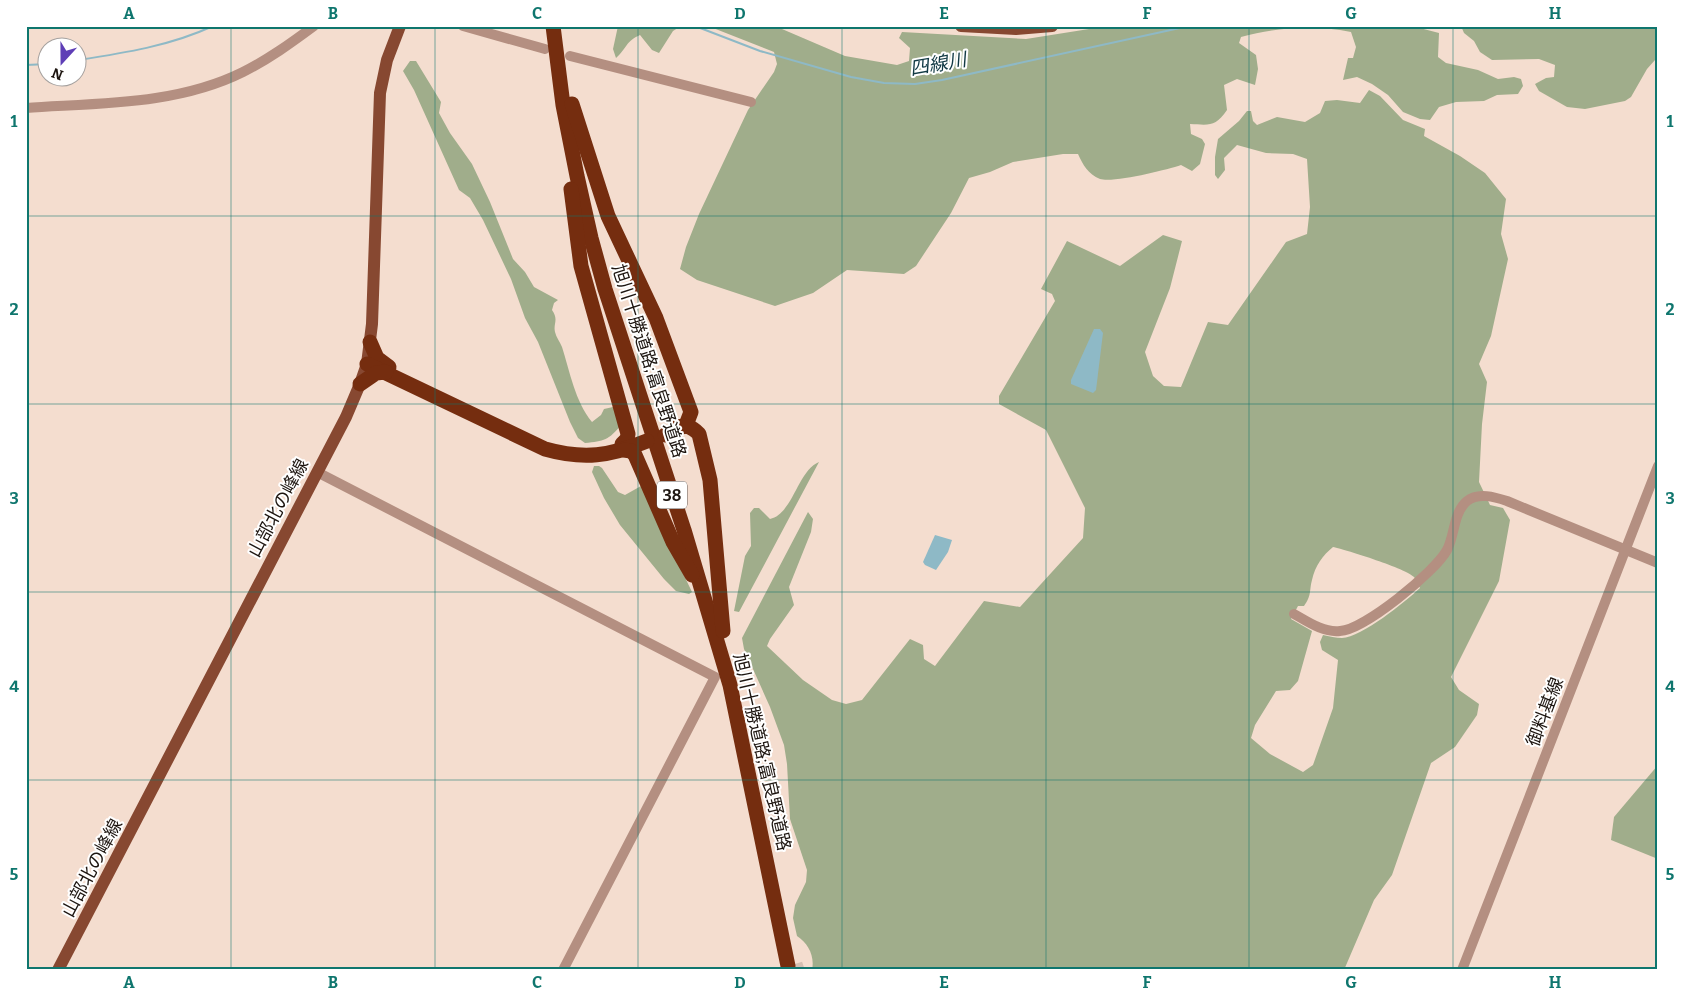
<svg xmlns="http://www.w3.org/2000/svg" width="1684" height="996" font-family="Bitter,'Noto Sans JP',serif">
	<rect width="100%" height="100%" fill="#f4ddcf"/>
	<g fill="#a0ad8b" fill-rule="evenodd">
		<path d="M618,26H681L673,31L659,53L652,50L640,35C626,41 627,48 616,58L613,49Z"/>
		<path d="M708,26H775L845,56L897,65L909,61L910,48L899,38L902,32L1026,39L1108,26H1412L1439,33L1438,57L1446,63L1478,70L1498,79L1514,77L1521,79L1523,86L1518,94L1497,95L1484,101L1456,102L1439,107L1430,120L1420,119L1403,112L1388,95L1372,84L1357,77L1343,80L1348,58H1353L1356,47L1351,32C1314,25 1278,27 1241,37L1239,43L1256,55L1258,69L1255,85L1237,79L1224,85L1227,110C1215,127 1210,125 1190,124L1191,134L1202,139L1205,144L1200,164L1192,171L1181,165C1166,170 1114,183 1100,179C1088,174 1083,165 1078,154H1063L1013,162L990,172L969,178L951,213L916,266L904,274L847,270L813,293L775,306L697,280L680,269L686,247L699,214L748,110L774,72L777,64L774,52Z"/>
		<path d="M1461,26H1658V60H1655L1647,69L1631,97L1625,101L1585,109L1567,107L1539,91L1535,84L1546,78L1554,77L1555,65L1539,59L1492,60L1480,52L1474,41L1464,33Z"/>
		<path d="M410,61H416L441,102L439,113L450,133L472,164L490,202L513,259L525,272L534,287L558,300L554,303L552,310C559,320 553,323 555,332C556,337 560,342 562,347C570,372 575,401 592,422L601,415L604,409L613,407L621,425C609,440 604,441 585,443L578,438L570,422L538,342L525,318L511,279L483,220L470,198L459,190L414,90L403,71Z"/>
		<path d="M1369,90L1380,96L1403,120L1425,129L1424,136L1460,156L1485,173L1506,199L1501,234L1508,259L1491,336L1479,364L1487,382L1482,424L1479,482L1490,505L1503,508L1510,520L1499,581L1451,677L1459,690L1479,704L1477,715L1455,747L1431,763L1392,875L1374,900L1344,970H812C815,956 808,943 797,936L793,918L795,905L806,882L807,870L790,819L787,764L784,745L770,707L744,649L742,638L808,512L813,519L811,532L789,587L794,605L770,639L767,646L803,680L832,700L846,704L862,700L910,639L923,645L924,659L935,666L984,601L1020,607L1083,538L1085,508L1046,430L999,404V396L1055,301L1052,294L1041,289L1067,241L1120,266L1163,235L1182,241L1170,288L1145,352L1153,376L1164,386L1181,387L1208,322L1228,325L1286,242L1307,234L1310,207L1307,159L1293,154L1266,153L1237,145L1224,158L1225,170L1218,179L1215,175V157L1218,139L1239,121L1247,111H1251L1253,121L1257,125L1277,117L1305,122L1320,113L1325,101L1337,100L1360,103ZM1333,547C1347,550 1407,569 1414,577C1417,580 1418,585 1420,588C1405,602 1362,637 1342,638C1336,638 1329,636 1323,635L1320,642L1322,650L1338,660L1333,708L1313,765L1303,772L1270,754L1251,738L1255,725L1276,691L1290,690L1298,681L1312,631L1291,619L1298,606H1304C1312,595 1309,591 1312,580C1315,566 1323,555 1333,547Z"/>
		<path d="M819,462L739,612L734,611L745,556L751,546L750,513L754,508H759L770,519C793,514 798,470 819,462Z"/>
		<path d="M594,466H599L602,468L618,492L625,495L641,486L692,592L689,594L676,591L664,579L620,525L604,498L592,472Z"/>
		<path d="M1658,765V859L1611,840L1614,817Z"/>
	</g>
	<g fill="#8eb9c6">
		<path d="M1094,329H1100L1103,333L1096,390L1093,393L1071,384V380Z"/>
		<path d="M935,535L952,540L948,552L936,570L925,565L923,562Z"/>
	</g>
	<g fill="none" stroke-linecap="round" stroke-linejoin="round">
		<g stroke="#8eb9c6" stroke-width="2">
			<path d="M695,26L760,51L851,77L884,83L915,84L942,80L1189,26"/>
			<path d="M78,60C124,53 170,46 213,26"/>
			<path d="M26,65L48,64"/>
		</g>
		<path stroke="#d4bfb2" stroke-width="15" stroke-dasharray="15 8" stroke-linecap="butt" d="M795,964L797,970"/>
		<g stroke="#b48f81" stroke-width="10">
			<path d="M463,26L545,49"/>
			<path d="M570,56L751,102"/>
			<path d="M26,108C99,103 177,105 243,72C269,59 291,43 314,26"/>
			<path d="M317,472L715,677L563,970"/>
			<path d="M1294,614C1308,622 1324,633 1340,631C1364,630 1435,572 1447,550C1455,535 1453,513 1467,501C1478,492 1495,497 1507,501L1658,563"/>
			<path d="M1462,970L1658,466"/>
		</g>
		<g stroke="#874831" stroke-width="12">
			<path d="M961,26L1016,29L1052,26"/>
			<path d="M58,970L346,417L360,384L367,364L372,324L380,93L387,60L400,26"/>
		</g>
		<g stroke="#752d0f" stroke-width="15">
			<path d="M553,26L563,105L577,176L591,238L605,289L684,530L730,685L788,966"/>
			<path d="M572,104L608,216L656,318L691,412L686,425L665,435"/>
			<path d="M571,189L581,266L628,434L627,439L622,444"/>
			<path d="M370,342L377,358L389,367"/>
			<path d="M367,364L545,449C584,460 610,456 647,441"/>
			<path d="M360,384L376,373L386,372"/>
			<path d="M676,427C687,425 691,426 699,434L710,480L723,631"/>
			<path d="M624,450L631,451L635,455L673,542L692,575"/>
		</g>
	</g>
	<path fill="none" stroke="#0f766e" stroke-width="1" stroke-opacity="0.55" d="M231,26V970M435,26V970M638,26V970M842,26V970M1046,26V970M1249,26V970M1453,26V970M26,216H1658M26,404H1658M26,592H1658M26,780H1658"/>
	<g text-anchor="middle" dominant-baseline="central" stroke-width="4" stroke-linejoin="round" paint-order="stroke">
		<rect fill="#fff" stroke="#615b58" stroke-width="1" x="657" y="481.5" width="30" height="27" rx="4"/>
		<g font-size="16" font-weight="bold" fill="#1d1510">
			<text x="672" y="495">38</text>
		</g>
		<g font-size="18" fill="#1d1510" stroke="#fff">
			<text transform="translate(649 361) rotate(72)">旭川十勝道路;富良野道路</text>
			<text transform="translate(278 508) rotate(-62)">山部北の峰線</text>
			<text transform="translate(1545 712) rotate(-69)">御料基線</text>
			<text transform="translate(762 752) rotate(77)">旭川十勝道路;富良野道路</text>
			<text transform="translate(92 868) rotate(-62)">山部北の峰線</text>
		</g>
		<g font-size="19" font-style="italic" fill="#113944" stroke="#fff">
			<text transform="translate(938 64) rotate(-10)">四線川</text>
		</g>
	</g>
	<rect width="1684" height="996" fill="none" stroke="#ffffff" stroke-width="55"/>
	<g transform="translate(62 62) rotate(201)"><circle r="24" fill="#ffffff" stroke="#a5a19f"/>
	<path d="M0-4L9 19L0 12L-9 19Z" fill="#5e3eb6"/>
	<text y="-8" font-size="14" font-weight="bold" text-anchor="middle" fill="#1d1510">N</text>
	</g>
	<rect x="28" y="28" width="1628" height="940" fill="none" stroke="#0f766e" stroke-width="2"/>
	<g font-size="16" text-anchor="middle" font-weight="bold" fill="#0f766e">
		<text x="129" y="19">A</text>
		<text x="333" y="19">B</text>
		<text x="537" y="19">C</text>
		<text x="740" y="19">D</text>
		<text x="944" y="19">E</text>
		<text x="1147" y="19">F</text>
		<text x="1351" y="19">G</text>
		<text x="1555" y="19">H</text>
		<text x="14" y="127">1</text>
		<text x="1670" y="127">1</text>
		<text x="14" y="315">2</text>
		<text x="1670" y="315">2</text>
		<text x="14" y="504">3</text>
		<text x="1670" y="504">3</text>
		<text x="14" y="692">4</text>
		<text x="1670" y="692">4</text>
		<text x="14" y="880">5</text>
		<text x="1670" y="880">5</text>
		<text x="129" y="988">A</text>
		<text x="333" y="988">B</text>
		<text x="537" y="988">C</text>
		<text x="740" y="988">D</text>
		<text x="944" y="988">E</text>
		<text x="1147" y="988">F</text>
		<text x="1351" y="988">G</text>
		<text x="1555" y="988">H</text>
	</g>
</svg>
